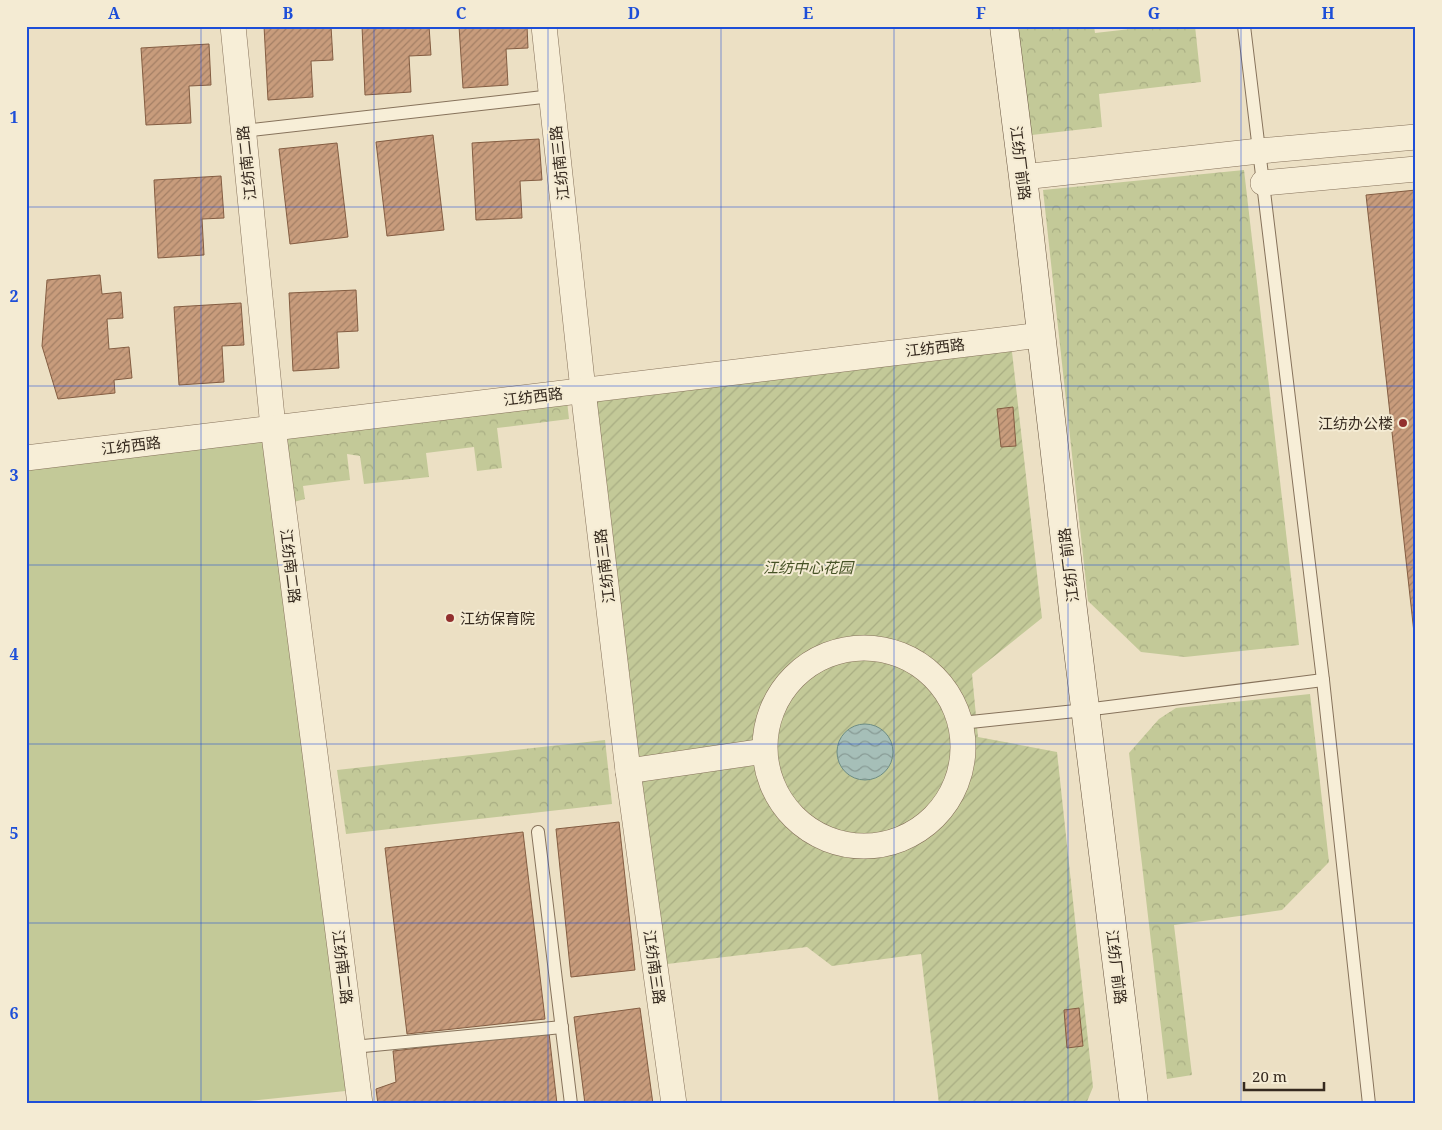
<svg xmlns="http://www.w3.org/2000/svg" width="1442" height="1130" font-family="'Noto Serif','Noto Sans SC',serif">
	<defs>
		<pattern id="forest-crowns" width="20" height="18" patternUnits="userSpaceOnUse" patternTransform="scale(1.25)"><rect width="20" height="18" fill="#c3c998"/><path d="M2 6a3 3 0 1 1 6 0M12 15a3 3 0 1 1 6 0" fill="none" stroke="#a8ad83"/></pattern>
		<pattern id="garden-furrows" width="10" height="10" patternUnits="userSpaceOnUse" patternTransform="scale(1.25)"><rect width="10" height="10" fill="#c3c998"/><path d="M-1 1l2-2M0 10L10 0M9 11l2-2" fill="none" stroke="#a8ad83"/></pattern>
		<pattern id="water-waves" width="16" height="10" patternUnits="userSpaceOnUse" patternTransform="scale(1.25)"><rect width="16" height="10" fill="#a6bfb8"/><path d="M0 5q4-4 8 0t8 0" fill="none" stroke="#889b95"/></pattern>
		<pattern id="building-hatch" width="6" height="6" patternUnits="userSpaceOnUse" patternTransform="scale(1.25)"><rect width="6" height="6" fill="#c89c7c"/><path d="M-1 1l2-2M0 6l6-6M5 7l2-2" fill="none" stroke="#a37f65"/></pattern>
	</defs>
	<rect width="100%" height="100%" fill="#ece0c4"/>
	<g fill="url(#forest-crowns)">
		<path d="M1010,26H1094L1095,33L1157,26H1195L1201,82L1099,94L1102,127L1023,136Z"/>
		<path d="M1244,170L1299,645L1185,657L1141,652L1088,601L1043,190Z"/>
		<path d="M567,401L569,419L497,428L502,468L477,471L474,447L426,453L429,477L364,484L360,456L347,454L350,480L303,486L305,499L290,503L282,439Z"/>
		<path d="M1310,694L1329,862L1282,910L1174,925L1192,1075L1167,1079L1129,753L1159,719L1176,708Z"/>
		<path d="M605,740L612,804L346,834L337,770Z"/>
	</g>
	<path fill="#c3c998" d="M273,427L355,1090L221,1104H26V458Z"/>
	<path fill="url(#garden-furrows)" d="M1011,343L1042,618L972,674L978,737L1057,752L1093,1087L1086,1104H939L921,954L832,966L807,947L659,965L591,397Z"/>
	<circle fill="url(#water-waves)" stroke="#6d8d85" cx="865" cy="752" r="28"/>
	<g fill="url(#building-hatch)" stroke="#845d42">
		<path d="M264,26H331L333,60L311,61L313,97L268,100Z"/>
		<path d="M362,26H429L431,55L409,56L411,92L365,95Z"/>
		<path d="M459,26H527L528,48L506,49L508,85L463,88Z"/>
		<path d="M209,44L211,85L189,86L191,123L146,125L141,48Z"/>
		<path d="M433,135L444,230L387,236L376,142Z"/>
		<path d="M539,139L542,180L520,181L522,218L476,220L472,143Z"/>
		<path d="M337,143L348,237L290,244L279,149Z"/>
		<path d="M221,176L224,218L202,219L204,255L158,258L154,180Z"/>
		<path d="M1416,190V651L1366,195Z"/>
		<path d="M100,275L102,294L121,292L123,318L107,319L109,349L129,347L132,378L114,380L115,393L58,399L42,346L47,280Z"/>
		<path d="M356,290L358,331L337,332L339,368L293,371L289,293Z"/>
		<path d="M241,303L244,345L222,346L224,382L179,385L174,307Z"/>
		<path d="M1013,407L1016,446L1001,447L997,409Z"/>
		<path d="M619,822L635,970L571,977L556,829Z"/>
		<path d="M523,832L545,1019L407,1034L385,848Z"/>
		<path d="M640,1008L653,1104H585L574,1017Z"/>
		<path d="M1079,1008L1083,1046L1067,1048L1064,1010Z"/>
		<path d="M549,1033L557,1104H378L376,1089L396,1082L393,1051Z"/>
	</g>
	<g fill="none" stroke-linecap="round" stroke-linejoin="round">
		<g stroke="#86725b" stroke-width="14">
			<g id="service">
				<path d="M1244,26L1323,680L1369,1104"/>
				<path d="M243,131L552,96"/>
				<path d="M961,723L1085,710L1323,680"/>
				<path d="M538,832L571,1104"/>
				<path d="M353,1047L562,1027"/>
			</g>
		</g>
		<g stroke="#86725b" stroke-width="26">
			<g id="minor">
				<path d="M233,26L273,427L360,1104"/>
				<path d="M544,26L583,390L628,771L674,1104"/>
				<path d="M1023,177L1259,151L1416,137"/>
				<path d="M1263,183L1416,169"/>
				<path d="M26,458L1041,335"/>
				<circle cx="864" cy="747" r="99"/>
				<path d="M628,771L764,751"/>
			</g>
		</g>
		<g stroke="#67533e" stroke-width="29">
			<path id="secondary" d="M1004,26L1023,177L1073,610L1134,1104"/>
		</g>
		<use href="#service" stroke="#f7eed7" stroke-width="12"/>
		<use href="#minor" stroke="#f7eed7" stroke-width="25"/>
		<use href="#secondary" stroke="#f7eed7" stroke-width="28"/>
	</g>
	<path fill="none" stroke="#1d4ed8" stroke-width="1" stroke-opacity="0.55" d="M201,26V1104M374,26V1104M548,26V1104M721,26V1104M894,26V1104M1068,26V1104M1241,26V1104M26,207H1416M26,386H1416M26,565H1416M26,744H1416M26,923H1416"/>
	<g fill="#922f2e" stroke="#f4ebd3" stroke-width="2">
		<circle cx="1403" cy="423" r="5"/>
		<circle cx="450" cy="618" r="5"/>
	</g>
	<g text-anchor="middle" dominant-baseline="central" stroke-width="4" stroke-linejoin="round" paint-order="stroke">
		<g font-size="15" fill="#362a1f" stroke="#f4ebd3">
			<text transform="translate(246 163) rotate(-96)">江纺南二路</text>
			<text transform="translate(559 163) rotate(-96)">江纺南三路</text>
			<text transform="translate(1021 163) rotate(83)">江纺厂前路</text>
			<text transform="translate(935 347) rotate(-7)">江纺西路</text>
			<text transform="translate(533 396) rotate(-7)">江纺西路</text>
			<text transform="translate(131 445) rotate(-7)">江纺西路</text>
			<text transform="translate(1068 565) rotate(-97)">江纺厂前路</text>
			<text transform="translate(291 566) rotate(83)">江纺南二路</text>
			<text transform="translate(604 566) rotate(-97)">江纺南三路</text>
			<text transform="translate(343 967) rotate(83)">江纺南二路</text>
			<text transform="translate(655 967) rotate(82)">江纺南三路</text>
			<text transform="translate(1117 967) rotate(83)">江纺厂前路</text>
		</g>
		<g font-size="15" fill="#362a1f" stroke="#f4ebd3" text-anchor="end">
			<text x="1393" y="423">江纺办公楼</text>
			<text x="460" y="618" text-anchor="start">江纺保育院</text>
		</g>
		<g font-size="15" font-style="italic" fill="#465226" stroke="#f4ebd3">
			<text x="808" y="567">江纺中心花园</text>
		</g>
	</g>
	<rect width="1442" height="1130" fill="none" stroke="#f4ebd3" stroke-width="55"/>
	<path d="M1244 1082v8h80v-8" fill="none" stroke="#362a1f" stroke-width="2.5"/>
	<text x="1252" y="1082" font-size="15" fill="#362a1f" stroke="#f4ebd3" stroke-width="4" paint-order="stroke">20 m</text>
	<rect x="28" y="28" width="1386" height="1074" fill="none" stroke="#1d4ed8" stroke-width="2"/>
	<g font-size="16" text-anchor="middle" font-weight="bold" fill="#1d4ed8">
		<text x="114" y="19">A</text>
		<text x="288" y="19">B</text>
		<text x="461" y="19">C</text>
		<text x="634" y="19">D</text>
		<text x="808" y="19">E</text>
		<text x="981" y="19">F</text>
		<text x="1154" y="19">G</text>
		<text x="1328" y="19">H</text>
		<text x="14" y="123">1</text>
		<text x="14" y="302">2</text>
		<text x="14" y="481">3</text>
		<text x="14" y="660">4</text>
		<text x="14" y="839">5</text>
		<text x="14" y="1019">6</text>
	</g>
</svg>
